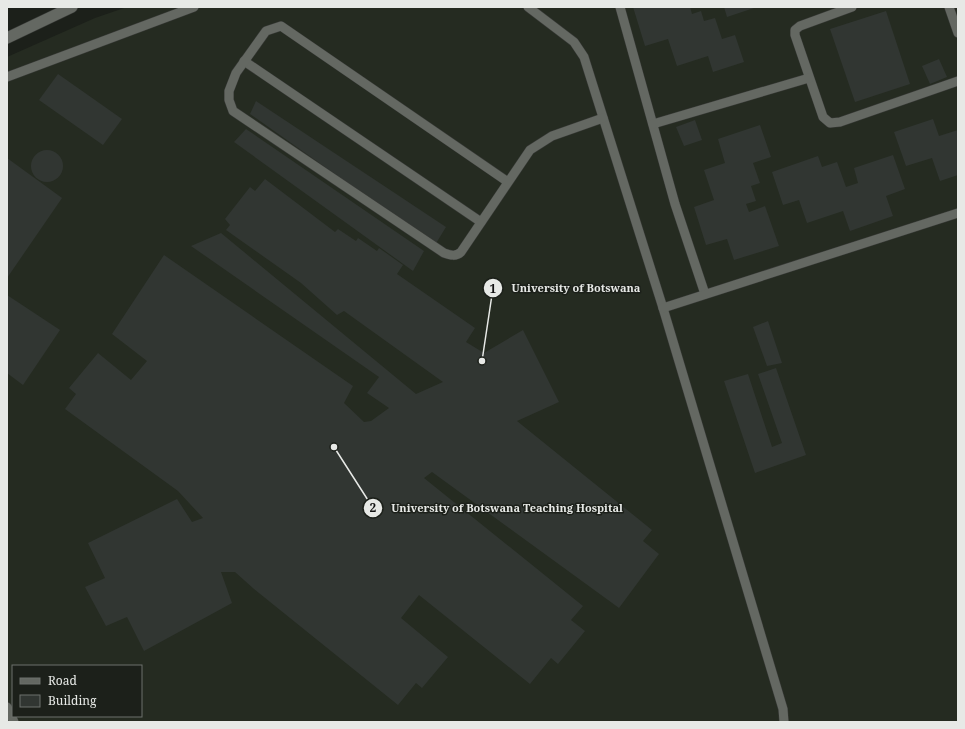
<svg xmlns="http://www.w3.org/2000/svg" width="965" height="729" font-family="'Noto Serif',serif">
	<rect width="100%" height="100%" fill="#1c201a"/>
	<path fill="#252b21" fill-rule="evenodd" d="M127,7H958V722H7V57L95,18ZM13,666H141V716H13Z"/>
	<g fill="#313632">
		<path d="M633,7H690L692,14L701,11L704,21L715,18L722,39L735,35L744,62L713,72L708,56L677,66L668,39L645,46Z"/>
		<path d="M724,7H757L727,17Z"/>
		<path d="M886,11L910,84L855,102L830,29Z"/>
		<path d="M939,59L947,77L930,84L922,66Z"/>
		<path d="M58,74L122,119L103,145L39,100Z"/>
		<path d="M256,101L446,227L435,245L250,114Z"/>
		<path d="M933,119L939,136L958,130V175L940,181L932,158L906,166L894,132Z"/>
		<path d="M695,120L702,140L684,146L676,127Z"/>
		<path d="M760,125L771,157L753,163L760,183L751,186L756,201L746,204L749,212L765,206L779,246L734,260L727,239L706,245L694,207L714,200L704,170L725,163L718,139Z"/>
		<path d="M246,129L424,251L413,271L234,142Z"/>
		<circle cx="47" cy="166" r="16"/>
		<path d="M893,155L905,189L886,196L893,216L850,231L843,211L807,223L799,200L783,205L772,172L818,156L822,167L837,162L846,187L858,183L854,168Z"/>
		<path d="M7,158L62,198L7,278Z"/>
		<path d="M265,179L335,232L338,229L356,241L358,238L377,251L379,248L403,265L397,274L475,328L466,342L484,353L523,330L559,402L517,421L652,530L643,541L659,554L619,608L432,472L424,478L583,606L571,620L585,631L558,664L551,658L530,684L419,595L401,618L448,657L422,688L416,683L398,705L254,589L235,572H221L232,603L144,651L127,617L106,626L85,587L105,578L88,543L177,499L192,522L203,518L178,491L65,409L76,394L69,388L98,353L131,380L147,361L112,334L164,255L353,386L344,403L364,422L371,421L389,408L367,393L379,377L191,246L221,233L416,394L443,382L344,311L337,315L301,283L226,230L230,225L225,219L250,187L255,191Z"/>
		<path d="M7,295L60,330L23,385L7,373Z"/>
		<path d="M768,321L782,363L767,366L753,327Z"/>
		<path d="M776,368L806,455L755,473L724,381L748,374L772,447L782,443L758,374Z"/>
	</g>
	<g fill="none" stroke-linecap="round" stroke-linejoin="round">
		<g stroke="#383a37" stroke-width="10">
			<g id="service">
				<path d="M528,7L574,42L584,57L663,308L783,709L784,722"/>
				<path d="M620,7L675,204L705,294"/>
				<path d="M852,7L800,26L795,30V35L823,117L830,123L840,122L958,81"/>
				<path d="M949,7L958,33"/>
				<path d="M244,61L481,222"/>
				<path d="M7,77L194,7"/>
				<path d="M653,124L809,78"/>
				<path d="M508,182L281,26L266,31L236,73L229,91V100L233,111L444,253C450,255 456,257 461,252L530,150L552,136L603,118"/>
				<path d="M663,308L958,213"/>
				<path d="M7,707L14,722"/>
			</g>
		</g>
		<g stroke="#383a37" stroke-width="12">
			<path id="minor" d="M7,38L72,7"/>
		</g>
		<use href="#service" stroke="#646862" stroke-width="9"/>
		<use href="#minor" stroke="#646862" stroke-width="11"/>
	</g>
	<path fill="none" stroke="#e7e9e6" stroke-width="1.5" d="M482 361L493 288M334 447L373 508"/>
	<g fill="#e7e9e6" stroke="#1c201a" stroke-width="1.5">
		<circle cx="482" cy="361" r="4"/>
		<circle cx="334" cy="447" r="4"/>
		<circle cx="493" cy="288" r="10"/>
		<circle cx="373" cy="508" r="10"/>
	</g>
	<g font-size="12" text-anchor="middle" font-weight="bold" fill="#111">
		<text x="493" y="293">1</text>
		<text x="373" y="512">2</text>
	</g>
	<g font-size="11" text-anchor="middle" font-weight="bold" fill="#e7e9e6" stroke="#1c201a" stroke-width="3" stroke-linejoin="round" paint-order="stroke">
		<text x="576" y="292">University of Botswana</text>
		<text x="507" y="512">University of Botswana Teaching Hospital</text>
	</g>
	<rect width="965" height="729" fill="none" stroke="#e7e9e6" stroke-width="16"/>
	<rect x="12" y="665" width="130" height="52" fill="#1c201a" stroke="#6d706c"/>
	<rect x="20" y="678" width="20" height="6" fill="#646862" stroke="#6d706c"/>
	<text x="48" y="685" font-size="12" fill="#e7e9e6">Road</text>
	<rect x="20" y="695" width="20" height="12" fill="#313632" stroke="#6d706c"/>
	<text x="48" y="705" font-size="12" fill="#e7e9e6">Building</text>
</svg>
